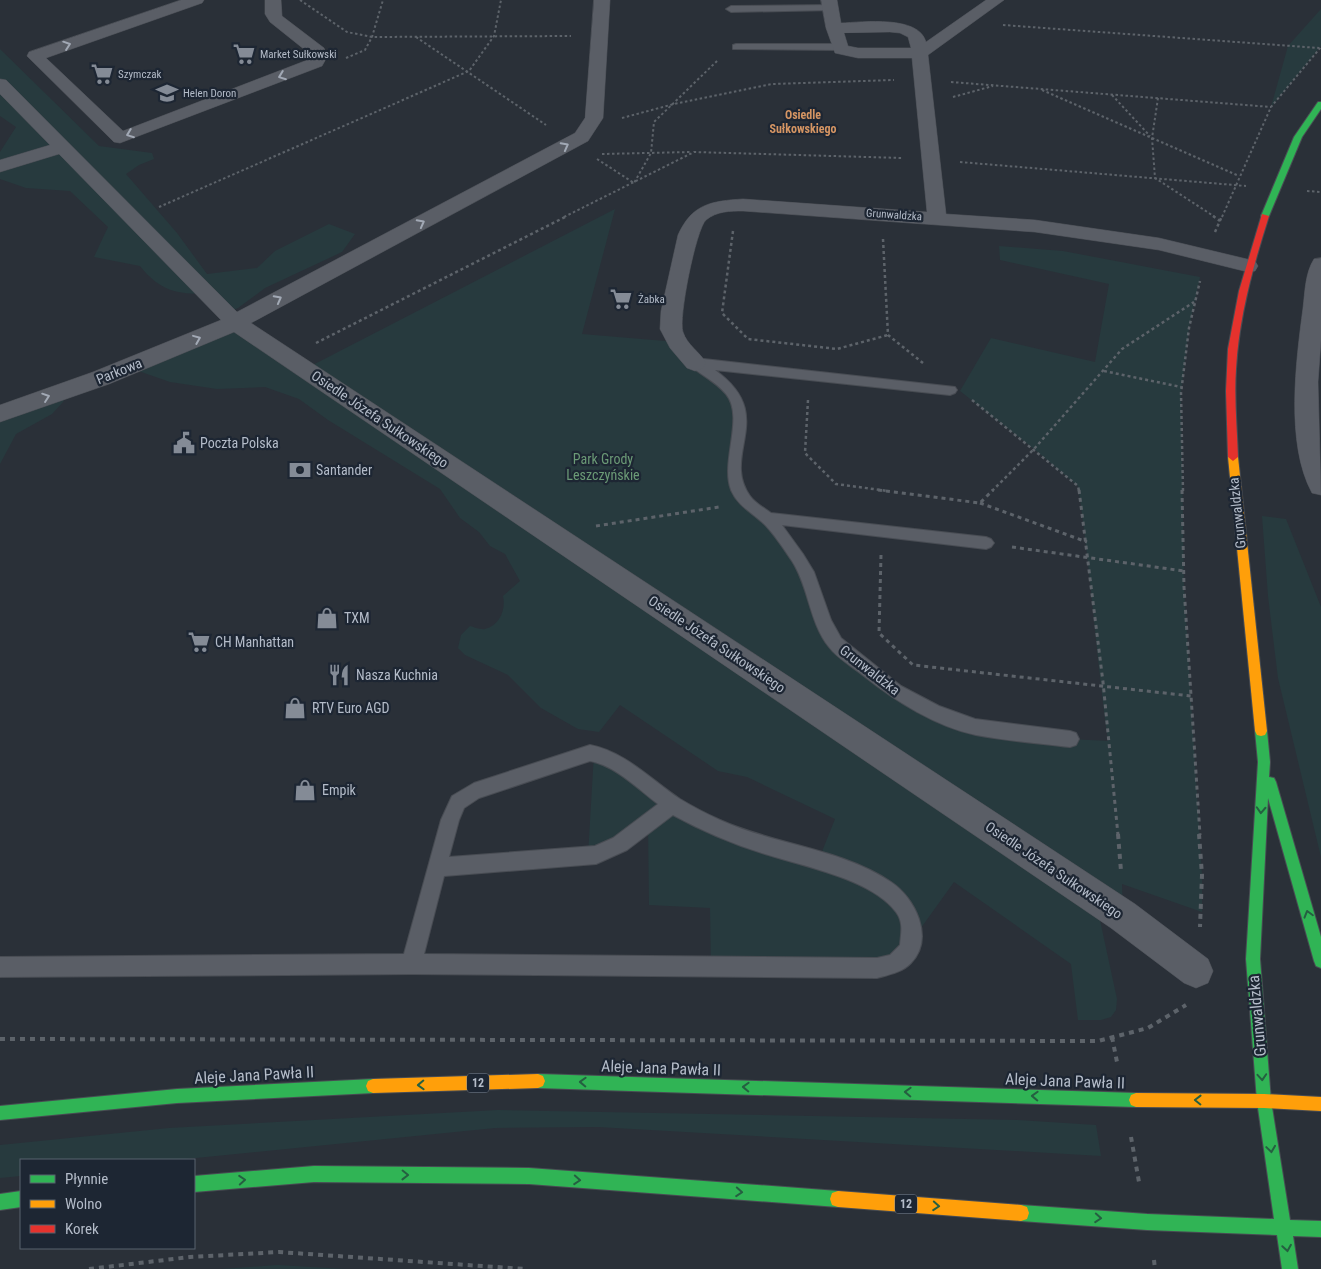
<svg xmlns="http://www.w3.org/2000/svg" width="1321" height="1269" font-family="'Roboto Condensed',sans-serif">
	<rect width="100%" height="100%" fill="#2a3038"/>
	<g fill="#273a3e">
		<path d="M1321,9V46L1271,107L1288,46Z"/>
		<path d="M0,49L99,146L152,153L154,159L139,165L126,174L177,233L207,274L257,268L275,251L329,224L355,234L342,252L265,288L238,308L227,313L207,294C176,294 160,291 140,266L94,257L108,227L70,191L26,188L0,179V152L16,127L0,116Z"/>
		<path d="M615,209L582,334L677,342L727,387L739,413L737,486L798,558L835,643L933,712L1070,739L1108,741C1096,656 1091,571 1078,486L1034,449L960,391L991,338L1095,362L1109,284L1000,260L999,246L1063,251L1200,277L1189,328L1181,393L1184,587L1202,875V912L1122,884L1123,916L1095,897L1117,999L1116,1010L1111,1017L1101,1020H1078L1071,964L954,882L913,939L901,960L711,967L710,908L649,905L648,823L588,856L594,753L673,804L819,859L835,819L747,777L718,771L620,705L599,732L578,729L541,708L508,675L465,655L458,648L461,635L470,626C474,627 481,630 485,629C500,625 506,609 503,596L520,581L505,554L490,546L479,532L460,518L440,489L328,420L299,399L265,387L217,389L170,382L127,367L235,322L305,369Z"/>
		<path d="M68,390L63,402L52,414L16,434L0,464V414Z"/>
		<path d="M1262,516L1286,519L1321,607V857L1278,678L1268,596Z"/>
		<path d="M498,1110L1018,1120L1096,1125L1101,1156L598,1127L495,1128L176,1160H21V1176L0,1178V1145L169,1128Z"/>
		<path d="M277,1265L346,1269H221Z"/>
	</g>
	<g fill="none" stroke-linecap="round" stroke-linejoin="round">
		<g stroke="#484c53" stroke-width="2">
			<g id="lane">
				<path d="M831,5L834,6V10L731,12L726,9L731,6Z"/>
				<path d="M736,44H838L843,47L838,50L733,49V45Z"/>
				<path d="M695,358L955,387L957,390L955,393L950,395L715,370C779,416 720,454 750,496C755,503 764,508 771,513L986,537L991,539L994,543L991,547L986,549L782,525L803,554L814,572L831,620L841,638L901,686L939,706L975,719L1070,731L1076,733L1079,739L1076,745L1070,747C1039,743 1007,741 976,735C937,727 895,701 864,676C853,667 837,658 829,647C809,622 809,587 792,561C783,548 773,532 762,522C750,511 738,506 731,490C720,461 745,417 726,394C716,382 702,375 690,366L688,363L690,360Z"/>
				<path d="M590,745C626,752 651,780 680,799C693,807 707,814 720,820C775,845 840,848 891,882C915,898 935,938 911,963C903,972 888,975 877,978L411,974L0,977V957L404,954L441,820L452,796L474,783ZM590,761C616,766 638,789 658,804L613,838L595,846L449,857L459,820L464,808L479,798ZM673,815C702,831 733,844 765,854C802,866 872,879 896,912C904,923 901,933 900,945L890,955L877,958L424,954L444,876L596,864L627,850Z"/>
			</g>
		</g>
		<g stroke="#484c53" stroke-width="1">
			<g id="street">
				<path d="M181,0H204L202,3L46,58L123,131L310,59V54L270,22L265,14V0H281L282,16L324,48L327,57L322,66L120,143L114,142L27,56L29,52Z"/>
				<path d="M594,0H610L603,118L588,141L251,323L1135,904L1208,959L1213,971L1208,983L1196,988L1184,983L1111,928L234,332L109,384L0,422V405L93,372L221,320L59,154L0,172V160L50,145L0,94V79L6,80L237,312L575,133L585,118Z"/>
				<path d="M821,0H837L841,23C863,22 919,15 926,42L986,0H1004L928,55L946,214L1035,220L1159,238L1255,261L1258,266L1255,271L1248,272L1159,250L1035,232L743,211C730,211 717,211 706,220C696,229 678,319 683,332C687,345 700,352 706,363L703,368L695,371L687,368L670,348L660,329L661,311L678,235C692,204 711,201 743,199L927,212L912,58H858L835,53L826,28ZM890,32L900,33L908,37L911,48H858L848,46L844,33Z"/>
				<path d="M1321,258V340L1318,382L1321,495L1312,493C1285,443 1296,361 1303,308C1305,292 1305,273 1314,259Z"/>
			</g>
		</g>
		<g stroke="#484c53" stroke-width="2">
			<g id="fast">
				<path d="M1318,102H1321V109L1302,137L1269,216L1262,218L1261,216L1294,137Z"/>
				<path d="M1261,726L1265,727L1267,731L1270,762L1269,777L1274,778L1276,782L1321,937V968L1316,966L1314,961L1268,798L1260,959L1271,1101L1290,1220L1321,1221V1237L1293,1236L1298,1269H1282L1277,1235L1147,1230L1021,1221L1015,1219L1013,1213L1015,1207L1021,1205L1147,1214L1274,1219L1257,1101L1246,959L1258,762L1255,731L1257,727Z"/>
				<path d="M538,1074L1136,1093L1141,1095L1143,1100L1141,1105L1136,1107L538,1088L533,1086L531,1081L533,1076Z"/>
				<path d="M373,1079L378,1081L380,1086L378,1091L373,1093L177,1103L0,1120V1106L177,1089Z"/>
				<path d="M314,1166L529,1168L838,1191L844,1193L846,1199L844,1205L838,1207L529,1184L314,1182L194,1192V1176Z"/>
				<path d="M21,1191V1207L0,1210V1194Z"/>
			</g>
		</g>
		<g stroke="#484c53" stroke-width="2">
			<g id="slow">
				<path d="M1233,453L1238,457L1267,731L1265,735L1261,736L1257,735L1255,731L1228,457Z"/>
				<path d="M538,1074L543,1076L545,1081L543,1086L538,1088L373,1093L368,1091L366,1086L368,1081L373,1079Z"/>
				<path d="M1136,1093L1264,1094L1321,1097V1111L1264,1108L1136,1107L1131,1105L1129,1100L1131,1095Z"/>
				<path d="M838,1191L1021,1205L1027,1207L1029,1213L1027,1219L1021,1221L838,1207L832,1205L830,1199L832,1193Z"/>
			</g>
		</g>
		<g stroke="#484c53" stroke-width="2">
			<path id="jam" d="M1262,214L1269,216C1253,266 1239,317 1236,369C1234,398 1237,428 1238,457L1233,461L1228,457L1226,391L1228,349L1239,291Z"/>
		</g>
		<g stroke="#5d636a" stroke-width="2" stroke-dasharray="2.5 2.5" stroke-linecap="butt">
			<path d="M300,0L347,32L372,37L571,36"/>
			<path d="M1003,25L1319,48"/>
			<path d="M416,37L546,125"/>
			<path d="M346,58L365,50L372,37L383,0"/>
			<path d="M951,82L1271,107"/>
			<path d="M1042,90L1239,176"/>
			<path d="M1112,95L1150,136"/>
			<path d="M953,97L993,86"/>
			<path d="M1158,98L1152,138L1155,178L1215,217"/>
			<path d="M622,118L674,104L772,84L894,80"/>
			<path d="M602,154L691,152"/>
			<path d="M597,159L634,183L651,153L654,122L718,60"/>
			<path d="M960,162L1246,186"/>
			<path d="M1307,191L1321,192"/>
			<path d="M159,207L469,71L494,36L501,0"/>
			<path d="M564,217L694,152L902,158"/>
			<path d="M1222,217L1271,107L1321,47"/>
		</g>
		<g stroke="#5d636a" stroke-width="2.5" stroke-dasharray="3 3" stroke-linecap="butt">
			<path d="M1213,216L1220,221"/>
			<path d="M733,231L722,313L748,339L837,349L888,335"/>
			<path d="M1215,232L1222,216"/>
			<path d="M883,239L888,335L923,363"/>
			<path d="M316,343L567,216"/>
			<path d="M1104,371L1181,387"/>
			<path d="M808,400L805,453L836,484L888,491"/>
			<path d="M972,400L1078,486L1079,491"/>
			<path d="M992,491L1034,449L1122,349L1194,302"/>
			<path d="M1183,491L1181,393L1189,328L1200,281"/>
		</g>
		<g stroke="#5d636a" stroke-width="3" stroke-dasharray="4 4" stroke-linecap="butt">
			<path d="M878,490L980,503L993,490"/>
			<path d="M1079,490L1103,682L1118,835"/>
			<path d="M1182,490L1184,587L1200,835"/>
			<path d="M980,503L1087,542"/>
			<path d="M596,526L719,507"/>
			<path d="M1012,547L1184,571"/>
			<path d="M881,555L879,633L913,665L1191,696"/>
		</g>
		<g stroke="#5d636a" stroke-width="4" stroke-dasharray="5 5" stroke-linecap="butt">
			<path d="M1118,834L1121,871"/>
			<path d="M1199,834L1202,875L1200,927"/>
			<path d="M1112,1037L1117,1062"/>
			<path d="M0,1039L1098,1041L1148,1028L1186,1005"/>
			<path d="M1131,1137L1139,1182"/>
			<path d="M1154,1260L1155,1269"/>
			<path d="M89,1269L190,1257L279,1252L525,1269"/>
		</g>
		<use href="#lane" fill="#5a5e66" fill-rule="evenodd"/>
		<use href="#street" fill="#5a5e66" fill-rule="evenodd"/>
		<use href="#fast" fill="#30b455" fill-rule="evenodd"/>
		<use href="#slow" fill="#ff9f0a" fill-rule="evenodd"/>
		<use href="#jam" fill="#e5322d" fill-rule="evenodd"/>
	</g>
	<defs><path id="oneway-chevron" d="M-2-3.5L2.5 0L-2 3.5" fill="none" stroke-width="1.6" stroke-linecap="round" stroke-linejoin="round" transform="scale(1.25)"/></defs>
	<g stroke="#a2a9b5">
		<use href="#oneway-chevron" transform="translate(67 45) rotate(-19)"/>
		<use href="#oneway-chevron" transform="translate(282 76) rotate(159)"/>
		<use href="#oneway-chevron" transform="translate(130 134) rotate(159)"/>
		<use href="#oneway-chevron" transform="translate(565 146) rotate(-28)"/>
		<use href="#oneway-chevron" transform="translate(421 223) rotate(-28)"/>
		<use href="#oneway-chevron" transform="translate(278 299) rotate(-28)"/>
		<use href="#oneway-chevron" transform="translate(197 339) rotate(-22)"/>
		<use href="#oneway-chevron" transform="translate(46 397) rotate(-19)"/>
	</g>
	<g stroke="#255f41">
		<use href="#oneway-chevron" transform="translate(1261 810) rotate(93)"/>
		<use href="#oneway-chevron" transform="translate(1308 914) rotate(-106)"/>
		<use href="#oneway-chevron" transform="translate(1262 1077) rotate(86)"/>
		<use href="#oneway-chevron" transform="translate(583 1082) rotate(-178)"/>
		<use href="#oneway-chevron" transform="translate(421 1085) rotate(178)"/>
		<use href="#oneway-chevron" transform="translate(746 1087) rotate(-178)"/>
		<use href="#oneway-chevron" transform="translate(908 1092) rotate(-178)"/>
		<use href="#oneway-chevron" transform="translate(1035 1096) rotate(-178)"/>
		<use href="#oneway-chevron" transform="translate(1198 1100) rotate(-179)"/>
		<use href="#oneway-chevron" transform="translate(1271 1149) rotate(82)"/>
		<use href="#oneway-chevron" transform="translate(405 1175) rotate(1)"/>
		<use href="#oneway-chevron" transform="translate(242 1180) rotate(-4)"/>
		<use href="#oneway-chevron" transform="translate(577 1180) rotate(4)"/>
		<use href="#oneway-chevron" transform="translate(739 1192) rotate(4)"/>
		<use href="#oneway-chevron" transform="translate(936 1206) rotate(4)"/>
		<use href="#oneway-chevron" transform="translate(1098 1218) rotate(4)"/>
		<use href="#oneway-chevron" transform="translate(1287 1248) rotate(81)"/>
	</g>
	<defs>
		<g id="supermarket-bare" transform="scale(1.725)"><path d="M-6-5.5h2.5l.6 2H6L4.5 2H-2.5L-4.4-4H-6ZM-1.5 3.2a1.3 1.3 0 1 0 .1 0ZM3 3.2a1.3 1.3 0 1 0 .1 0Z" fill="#848b96" stroke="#1d2633" stroke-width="2.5" paint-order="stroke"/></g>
		<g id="university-bare" transform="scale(1.725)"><path d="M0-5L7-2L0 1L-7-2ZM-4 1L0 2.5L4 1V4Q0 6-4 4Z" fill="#848b96" stroke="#1d2633" stroke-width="2.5" paint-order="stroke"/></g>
		<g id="civic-bare" transform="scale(1.725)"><path d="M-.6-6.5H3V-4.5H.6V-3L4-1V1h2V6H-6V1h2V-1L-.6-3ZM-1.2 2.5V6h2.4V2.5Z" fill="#848b96" stroke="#1d2633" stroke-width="2.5" paint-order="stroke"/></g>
		<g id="bank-bare" transform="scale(1.725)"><path d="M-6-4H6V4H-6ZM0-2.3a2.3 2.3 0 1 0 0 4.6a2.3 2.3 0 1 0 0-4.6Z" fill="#848b96" stroke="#1d2633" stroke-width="2.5" paint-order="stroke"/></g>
		<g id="shop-bare" transform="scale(1.725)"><path d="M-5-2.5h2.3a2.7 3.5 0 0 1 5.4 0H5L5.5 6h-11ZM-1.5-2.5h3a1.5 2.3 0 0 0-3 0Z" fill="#848b96" stroke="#1d2633" stroke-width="2.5" paint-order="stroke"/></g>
		<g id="restaurant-bare" transform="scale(1.725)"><path d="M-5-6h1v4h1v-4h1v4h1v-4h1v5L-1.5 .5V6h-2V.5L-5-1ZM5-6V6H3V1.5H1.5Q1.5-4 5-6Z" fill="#848b96" stroke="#1d2633" stroke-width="2.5" paint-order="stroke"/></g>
	</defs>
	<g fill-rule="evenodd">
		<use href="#supermarket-bare" x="244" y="54"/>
		<use href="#supermarket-bare" x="102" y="74"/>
		<use href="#university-bare" x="167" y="93"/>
		<use href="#supermarket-bare" x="621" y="299"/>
		<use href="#civic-bare" x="184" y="443"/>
		<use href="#bank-bare" x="300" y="470"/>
		<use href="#shop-bare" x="327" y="618"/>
		<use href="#supermarket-bare" x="199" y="642"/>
		<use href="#restaurant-bare" x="339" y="675"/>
		<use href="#shop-bare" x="295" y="708"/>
		<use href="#shop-bare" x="305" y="790"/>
	</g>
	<g text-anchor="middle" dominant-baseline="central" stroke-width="4.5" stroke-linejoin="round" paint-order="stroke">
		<g font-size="11" fill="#b4bcc9" stroke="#1d2633" text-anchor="start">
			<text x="260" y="54">Market Sułkowski</text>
			<text x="118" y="74">Szymczak</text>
			<text x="183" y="93">Helen Doron</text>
			<text x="638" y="299">Żabka</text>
		</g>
		<g font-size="11" fill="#b4bcc9" stroke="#1d2633">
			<text transform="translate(894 215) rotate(4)">Grunwaldzka</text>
		</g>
		<g font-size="12" font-weight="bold" fill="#d59563" stroke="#1d2633">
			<text x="803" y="115">Osiedle<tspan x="803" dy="14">Sułkowskiego</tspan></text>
		</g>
		<g fill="#1d2633" stroke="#878f9c" stroke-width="1">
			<rect x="467" y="1073.5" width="22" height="19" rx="4"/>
			<rect x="895" y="1194.5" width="22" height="19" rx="4"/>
		</g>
		<g font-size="12" font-weight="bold" fill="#b4bcc9">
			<text x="478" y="1083">12</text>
			<text x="906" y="1204">12</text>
		</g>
		<g font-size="14" fill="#b4bcc9" stroke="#1d2633">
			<text transform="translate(119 371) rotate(-22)">Parkowa</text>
			<text transform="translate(380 419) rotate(34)">Osiedle Józefa Sułkowskiego</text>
			<text transform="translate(1237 513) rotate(-96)">Grunwaldzka</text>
			<text transform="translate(717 644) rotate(34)">Osiedle Józefa Sułkowskiego</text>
			<text transform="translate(870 670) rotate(38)">Grunwaldzka</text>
			<text transform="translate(1054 870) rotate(34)">Osiedle Józefa Sułkowskiego</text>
		</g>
		<g font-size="14" fill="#b4bcc9" stroke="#1d2633" text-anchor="start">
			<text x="200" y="443">Poczta Polska</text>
			<text x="316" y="470">Santander</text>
			<text x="344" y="618">TXM</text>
			<text x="215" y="642">CH Manhattan</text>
			<text x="356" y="675">Nasza Kuchnia</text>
			<text x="312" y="708">RTV Euro AGD</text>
			<text x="322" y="790">Empik</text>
		</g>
		<g font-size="14" fill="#6b9a76" stroke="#1d2633">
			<text x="603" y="459">Park Grody<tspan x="603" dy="16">Leszczyńskie</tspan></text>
		</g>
		<g font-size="16" fill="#b4bcc9" stroke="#1d2633">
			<text transform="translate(1257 1016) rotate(-95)">Grunwaldzka</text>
			<text transform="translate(661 1068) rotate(2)">Aleje Jana Pawła II</text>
			<text transform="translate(254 1075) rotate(-3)">Aleje Jana Pawła II</text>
			<text transform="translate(1065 1081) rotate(2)">Aleje Jana Pawła II</text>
		</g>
	</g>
	<rect x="20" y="1159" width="175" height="90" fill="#1d2633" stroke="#59626f"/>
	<rect x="30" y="1175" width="25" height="8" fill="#30b455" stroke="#59626f"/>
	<text x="65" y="1184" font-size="15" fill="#b4bcc9">Płynnie</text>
	<rect x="30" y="1200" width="25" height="8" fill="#ff9f0a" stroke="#59626f"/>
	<text x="65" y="1209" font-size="15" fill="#b4bcc9">Wolno</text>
	<rect x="30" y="1225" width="25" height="8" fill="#e5322d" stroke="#59626f"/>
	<text x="65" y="1234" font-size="15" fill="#b4bcc9">Korek</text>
</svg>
